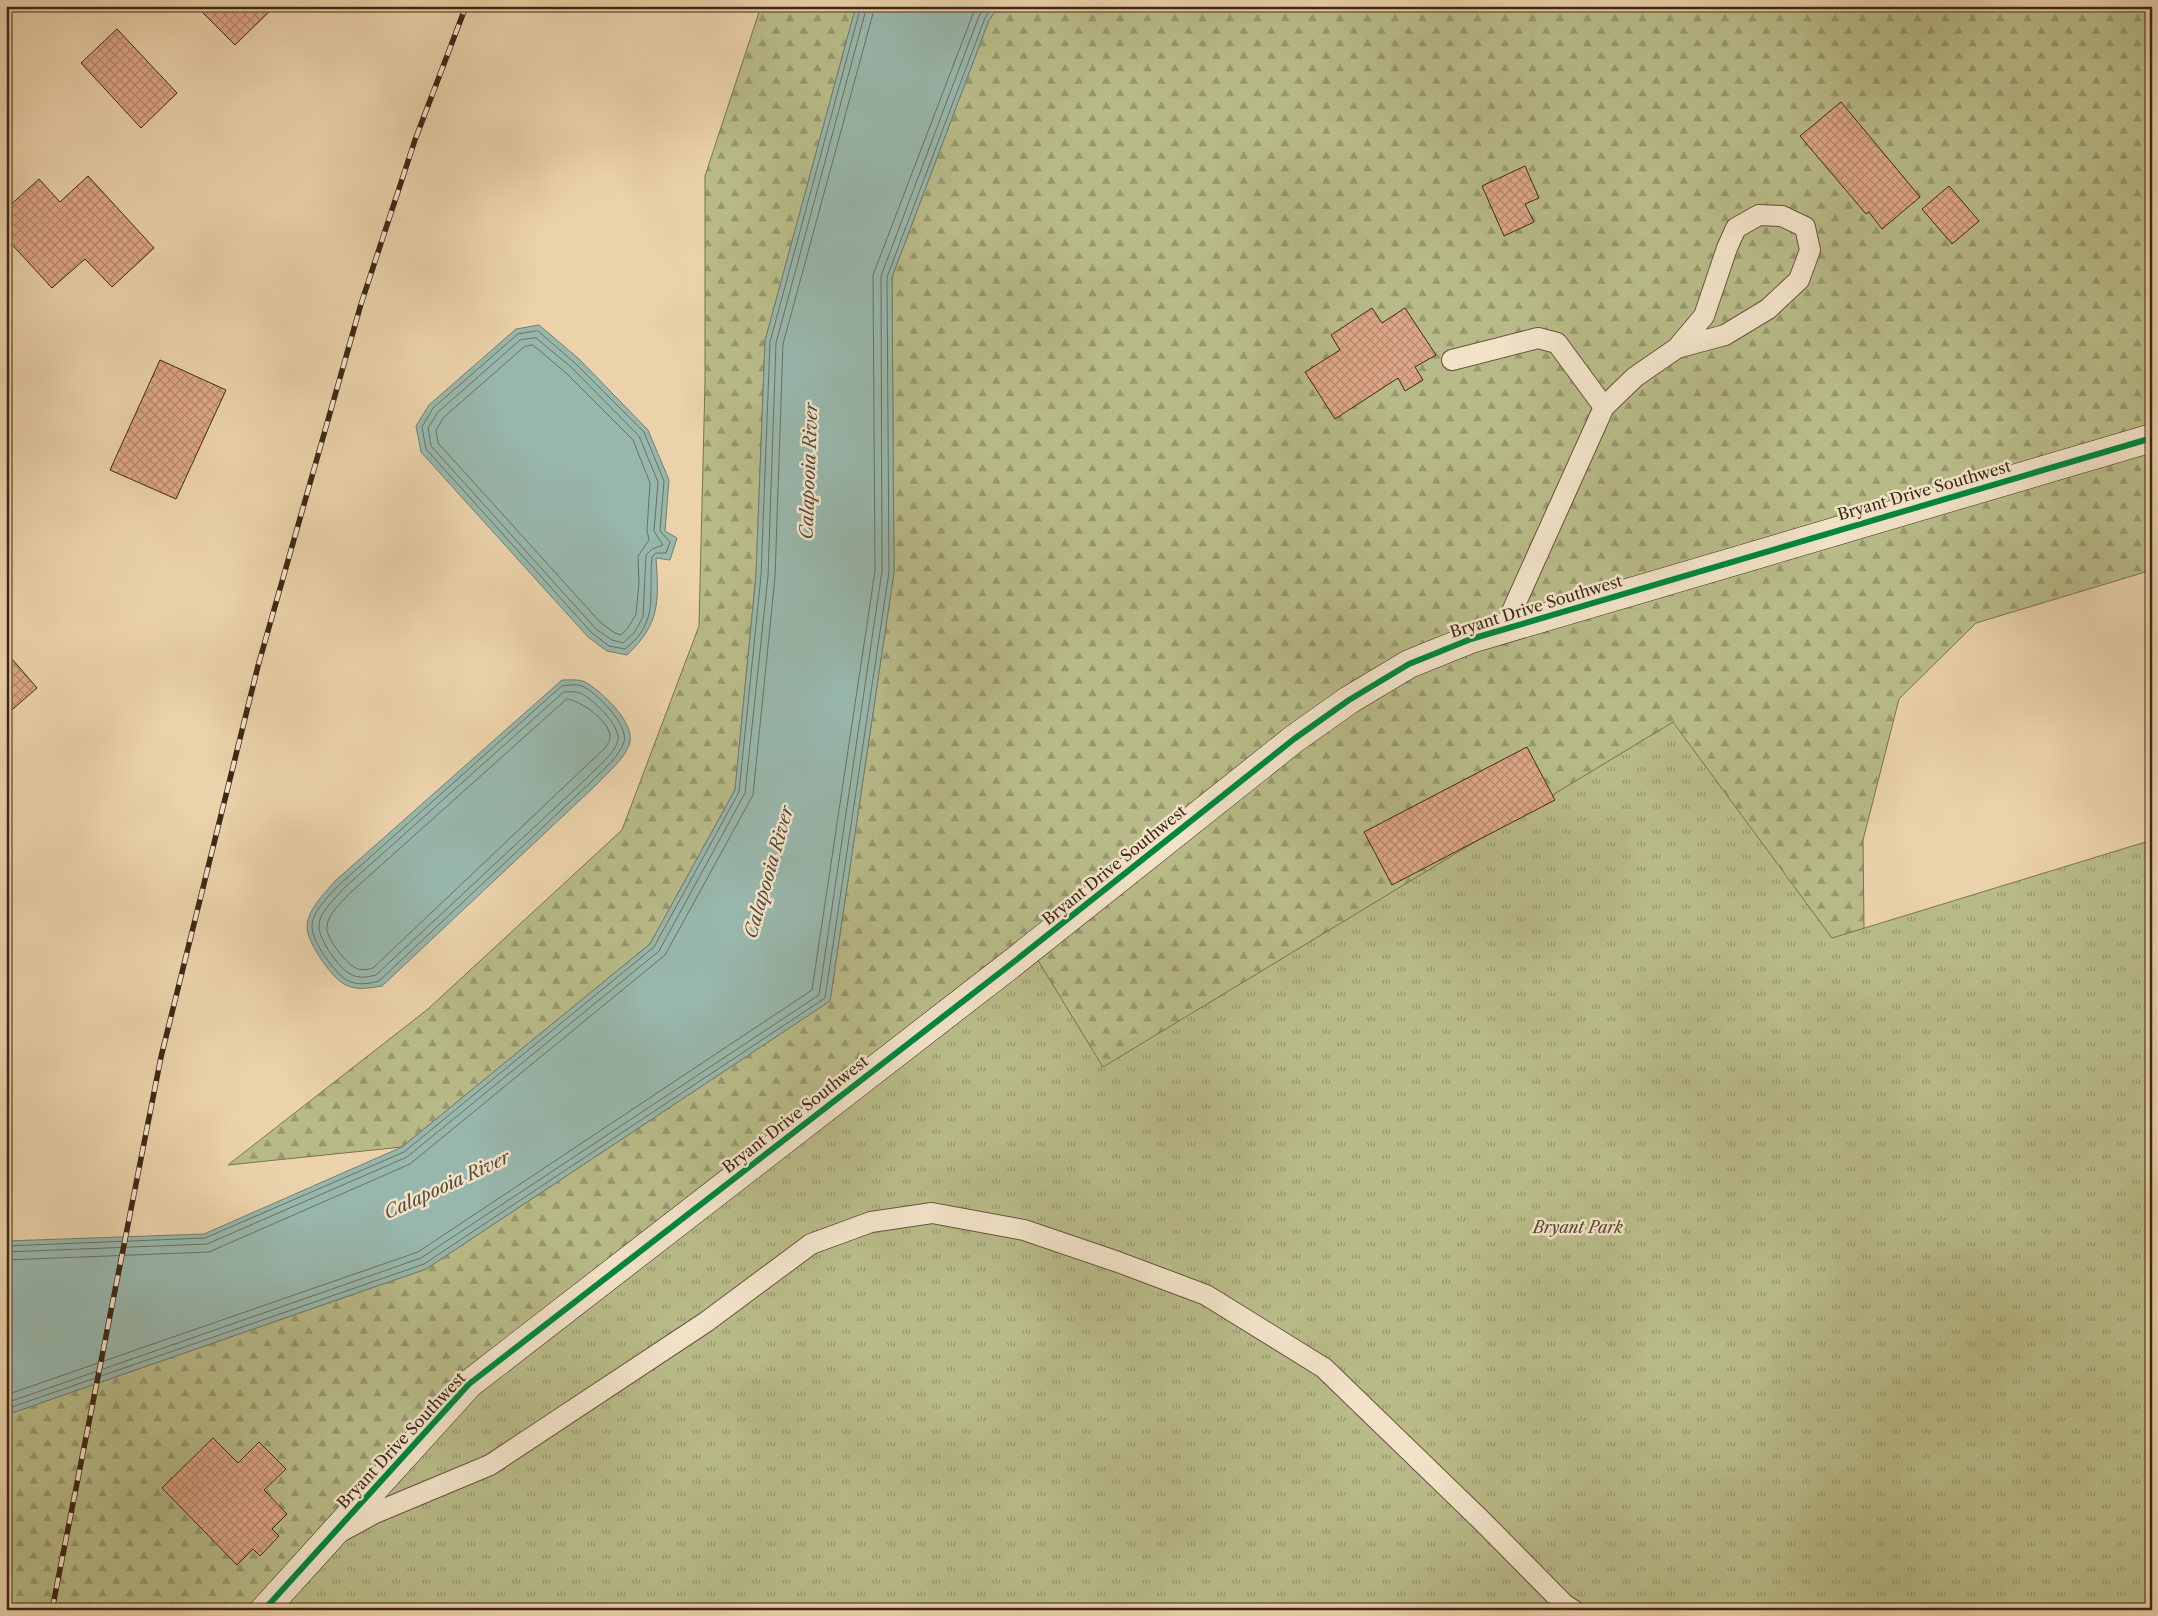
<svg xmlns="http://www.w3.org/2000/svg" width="2158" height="1616" font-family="'Libre Caslon Text',serif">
	<defs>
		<pattern id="forest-firs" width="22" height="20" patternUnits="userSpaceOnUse" patternTransform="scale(1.25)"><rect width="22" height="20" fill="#b8bb88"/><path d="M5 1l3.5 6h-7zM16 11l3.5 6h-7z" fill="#97986e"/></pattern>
		<pattern id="park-tufts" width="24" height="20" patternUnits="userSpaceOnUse" patternTransform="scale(1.25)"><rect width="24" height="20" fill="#b8bb88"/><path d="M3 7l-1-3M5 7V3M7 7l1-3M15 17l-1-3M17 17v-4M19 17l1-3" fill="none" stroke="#97986e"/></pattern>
		<pattern id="building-cross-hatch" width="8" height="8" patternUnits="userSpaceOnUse" patternTransform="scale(1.25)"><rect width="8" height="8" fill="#dea787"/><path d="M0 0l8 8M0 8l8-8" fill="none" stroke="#b5886d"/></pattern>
	</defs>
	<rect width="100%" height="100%" fill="#ebd2aa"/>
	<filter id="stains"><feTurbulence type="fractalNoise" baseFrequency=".004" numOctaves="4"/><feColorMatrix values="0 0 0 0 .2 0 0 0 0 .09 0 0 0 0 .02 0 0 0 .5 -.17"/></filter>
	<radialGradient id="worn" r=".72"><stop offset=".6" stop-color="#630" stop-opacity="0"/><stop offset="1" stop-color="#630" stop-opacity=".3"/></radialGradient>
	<g fill="url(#forest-firs)" stroke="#7b7250">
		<path d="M761,6H856L765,341L756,575L735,790L650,944L402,1147L228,1165L428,1009L622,830L699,626L705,382V176Z"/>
		<path d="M999,6H2152V570L1976,623L1899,699L1863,840L1868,1276L2152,1610H6V1415L426,1269L830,1001L894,572L892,277L989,20Z"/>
	</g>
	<path fill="url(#park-tufts)" stroke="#7b7250" d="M1673,722L1832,938L2152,840V1610H264L469,1384L1031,949L1103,1067Z"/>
	<g fill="#98b7ac" stroke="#747e70">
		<path d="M856,6H999L989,20L892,277L894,572L830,1001L426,1269L6,1415V1241L204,1234L402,1147L650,944L735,790L756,575L765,341Z"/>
		<path d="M539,325L579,359L648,430L669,480L665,531L677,538L670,560L656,558C659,602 660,624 627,655L607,651L588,637L421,452L416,426L429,405L516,329Z"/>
		<path d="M562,680C568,680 579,679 585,682C601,691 634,721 630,742C626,758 607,773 596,785L382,986C369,988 356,991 344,984C331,977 307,942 307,927C307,910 325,893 335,881Z"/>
	</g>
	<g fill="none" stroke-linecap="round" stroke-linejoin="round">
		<g stroke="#6b7062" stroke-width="1">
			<path d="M538,331L575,363L644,432L664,481L660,531L670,542L666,553H656L652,557C648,595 660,622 625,649L609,646L592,633L426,449L422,427L433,408L518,334Z"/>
			<path d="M536,338L571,367L639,436L658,482L654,531L663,545L652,549L646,555L643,617L634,633L623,643L612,640L596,629L431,446L428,428L438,412L520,340Z"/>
			<path d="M533,345L566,373L633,440L650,483L647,530L649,540L638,556L639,583L636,614L628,628L621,635L615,633L601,623L438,443L436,430L444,417L524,347Z"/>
			<path d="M562,686C568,685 577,684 582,686C596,692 629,725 624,742C619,757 603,770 592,781L379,981C369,984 355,986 345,979C333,970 313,943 312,927C312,911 329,896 339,885Z"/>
			<path d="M564,692C568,692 576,691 580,693C592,698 621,726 618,740C615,754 597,767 588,777L376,975C368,977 359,979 350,974C339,968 319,940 319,927C318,913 335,899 343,889Z"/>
			<path d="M567,699C580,700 611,722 610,737C610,741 607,745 605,748L373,968C367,970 360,971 354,967C345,962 325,937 327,926C328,914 341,903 349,894Z"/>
			<path d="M6,1246L205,1238L404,1152L654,947L739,792L761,576L770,342L861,6"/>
			<path d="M6,1252L207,1244L407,1157L659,951L745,793L768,576L776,343L867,6"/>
			<path d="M6,1260L209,1252L410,1164L665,955L753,795L775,577L783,344L875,6"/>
			<path d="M6,1395L418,1252L812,990L875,571L873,275L976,6"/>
			<path d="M6,1403L421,1258L819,995L882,571L881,276L979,16L985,6"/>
			<path d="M6,1409L424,1264L825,998L889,572L887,277L985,18L993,6"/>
		</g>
	</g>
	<g fill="url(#building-cross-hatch)" stroke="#3e2817">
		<path d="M200,6H275L235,45L198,8Z"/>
		<path d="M117,29L177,93L141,128L81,63Z"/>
		<path d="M1841,102L1920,197L1882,229L1869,212L1866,214L1800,136Z"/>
		<path d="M1525,166L1539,198L1525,204L1534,222L1504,236L1482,186Z"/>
		<path d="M88,176L154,248L112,287L85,259L52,288L6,238V209L39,179L60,202Z"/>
		<path d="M1949,186L1979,221L1952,244L1922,209Z"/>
		<path d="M1372,308L1382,323L1405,308L1436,355L1415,367L1423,380L1405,391L1398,378L1335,419L1305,372L1340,350L1331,335Z"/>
		<path d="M160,360L226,390L176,499L110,470Z"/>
		<path d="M6,652L37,688L6,715Z"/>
		<path d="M1527,747L1555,800L1392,885L1364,832Z"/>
		<path d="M213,1438L238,1463L259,1442L286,1469L264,1490L287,1514L272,1529L279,1536L260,1556L253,1549L237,1565L162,1488Z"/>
	</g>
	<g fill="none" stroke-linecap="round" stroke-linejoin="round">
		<g stroke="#69523c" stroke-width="22">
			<g id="lane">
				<path d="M1452,360L1538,338L1557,343L1604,407"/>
				<path d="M1504,629L1604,407L1635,377L1677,348L1704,316L1727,248L1736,228L1759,215L1782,216L1805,227L1810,250L1799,280L1768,309L1725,335L1677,348"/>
				<path d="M342,1531L375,1513L490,1465L706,1322L811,1244L871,1222L932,1213L1024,1230L1118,1262L1206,1295L1324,1368L1483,1522L1564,1604L1573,1610"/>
			</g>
		</g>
		<g stroke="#3e2817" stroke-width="29">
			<path id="secondary" d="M264,1610L469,1384L1015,961L1294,739L1349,700L1409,664L1471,639L2152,438"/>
		</g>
		<use href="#lane" stroke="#f2e2c8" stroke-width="20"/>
		<use href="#secondary" stroke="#f2e2c8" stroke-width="28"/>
		<g stroke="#3e2817" stroke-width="5.5">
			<path id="rail" d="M52,1610L161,1057L258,666L361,304L415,140L466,6"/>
		</g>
		<use href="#rail" stroke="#f2e2c8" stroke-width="4" stroke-dasharray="11" stroke-linecap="butt"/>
		<g stroke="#f2e2c8" stroke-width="9">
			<path id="cycleway" d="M264,1610L469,1384L1015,961L1294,739L1349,700L1409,664L1471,639L2152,438"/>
		</g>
		<use href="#cycleway" stroke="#00873e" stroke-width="6"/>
	</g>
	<g text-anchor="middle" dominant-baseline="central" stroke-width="5" stroke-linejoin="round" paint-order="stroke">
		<g font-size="16" fill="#3e2817" stroke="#f2e2c8">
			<text transform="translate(1924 490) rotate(-16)">Bryant Drive Southwest</text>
			<text transform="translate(1536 606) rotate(-17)">Bryant Drive Southwest</text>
			<text transform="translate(1114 865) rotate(-39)">Bryant Drive Southwest</text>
			<text transform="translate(795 1114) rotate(-38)">Bryant Drive Southwest</text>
			<text transform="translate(401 1440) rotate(-47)">Bryant Drive Southwest</text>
		</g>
		<g font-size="16" font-style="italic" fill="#56452e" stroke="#f2e2c8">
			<text x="1578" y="1227">Bryant Park</text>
		</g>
		<g font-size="18" font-style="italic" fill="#544c3c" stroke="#f2e2c8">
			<text transform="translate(809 471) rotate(-88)">Calapooia River</text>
			<text transform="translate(769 872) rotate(-74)">Calapooia River</text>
			<text transform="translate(447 1185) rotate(-25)">Calapooia River</text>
		</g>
	</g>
	<rect width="2158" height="1616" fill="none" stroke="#ebd2aa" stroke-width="25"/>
	<rect x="8" y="8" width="2143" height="1601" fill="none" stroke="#3e2817" stroke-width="2.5"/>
	<rect x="12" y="12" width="2133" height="1591" fill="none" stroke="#3e2817"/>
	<rect width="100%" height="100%" filter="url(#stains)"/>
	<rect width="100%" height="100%" fill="url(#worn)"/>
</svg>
